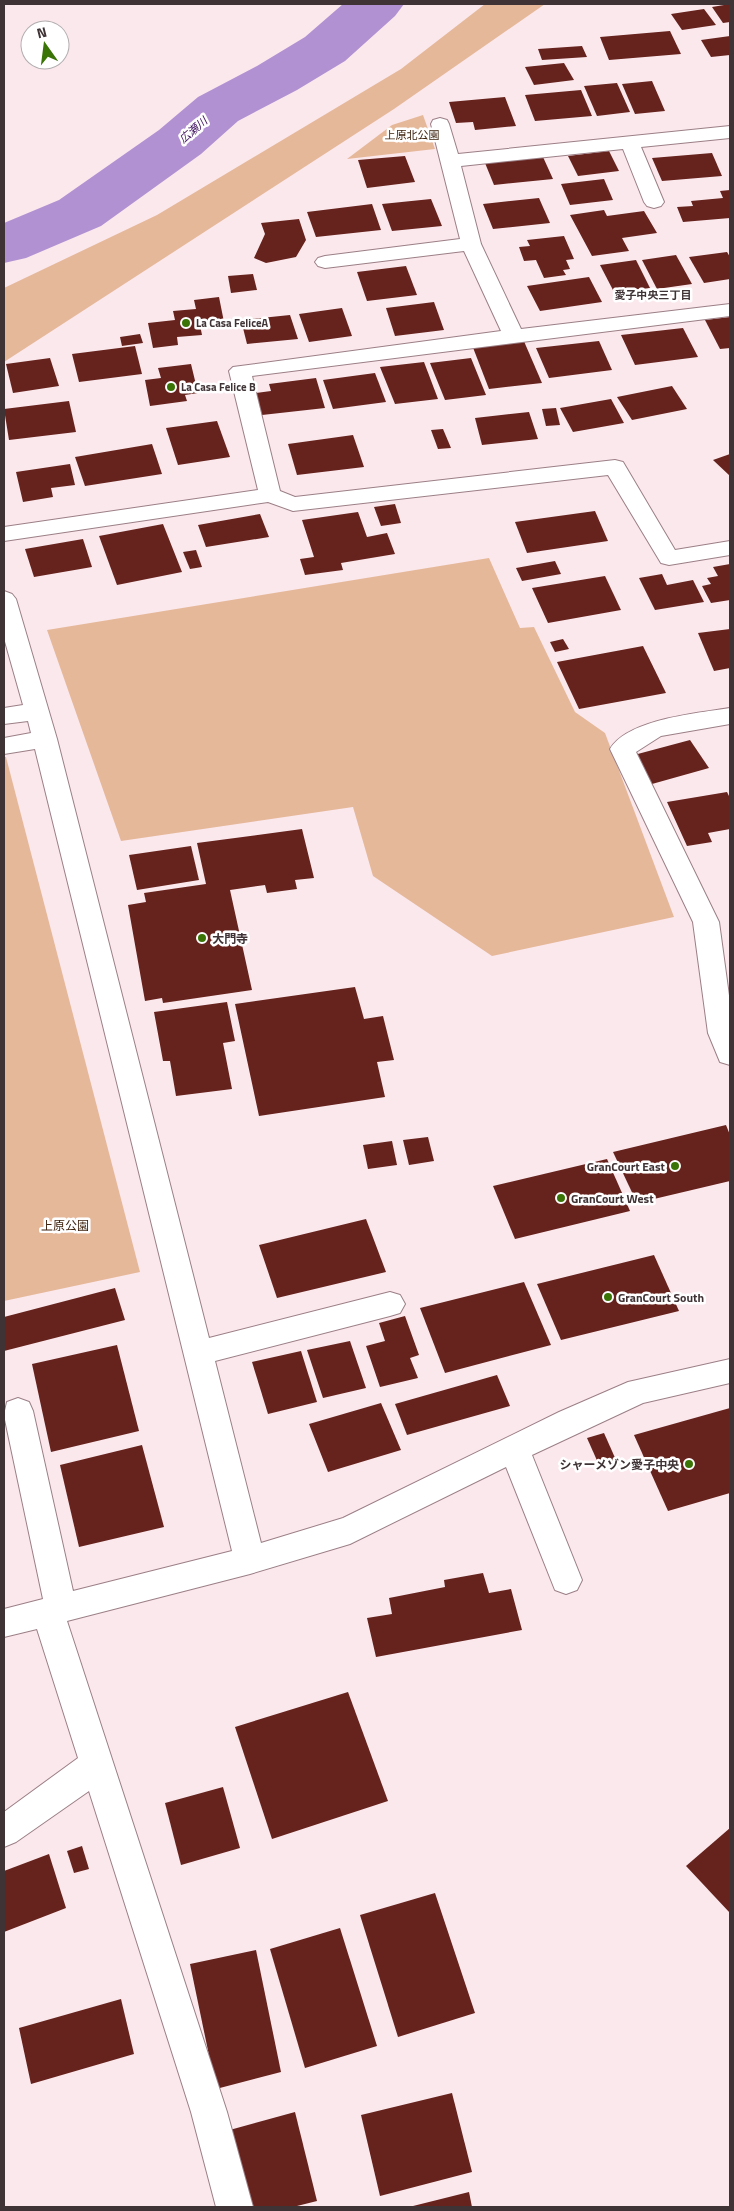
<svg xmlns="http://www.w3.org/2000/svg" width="734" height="2211" font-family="'Titillium Web','Noto Sans JP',sans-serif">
	<rect width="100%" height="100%" fill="#fbe8ed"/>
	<g fill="#e6b89a">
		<path d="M485,4H545L394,109L4,362V288L157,215L401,69Z"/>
		<path d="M423,115L435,149L347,159L392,125Z"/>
		<path d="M489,558L520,628L534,627L575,712L605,733L674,917L492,956L373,876L353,807L121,841L47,630Z"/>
		<path d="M4,757H6L140,1272L4,1301Z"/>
	</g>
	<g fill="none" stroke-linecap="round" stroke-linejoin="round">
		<path fill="#b291d2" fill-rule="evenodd" d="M343,4H404L395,16L345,61L297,90L238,121L201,154L101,226L26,258L4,263V223L59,200L159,130L198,97L257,66L305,37Z"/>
	</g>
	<g fill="#66221c">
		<path d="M730,4V22L723,23L712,7Z"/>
		<path d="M704,9L716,25L682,30L671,14Z"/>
		<path d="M670,31L681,54L609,60L600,37Z"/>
		<path d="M730,36V55L711,57L701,40Z"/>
		<path d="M582,46L587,57L542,60L538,49Z"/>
		<path d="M564,63L574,80L534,85L525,67Z"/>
		<path d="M652,81L665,111L635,114L622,84Z"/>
		<path d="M617,83L630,112L597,116L584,86Z"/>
		<path d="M581,90L592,116L535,121L525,95Z"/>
		<path d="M505,97L516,126L475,130L473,122L456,123L449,102Z"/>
		<path d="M609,151L619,171L578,176L568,156Z"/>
		<path d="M712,153L722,176L662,181L652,158Z"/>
		<path d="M405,156L415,182L367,188L358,160Z"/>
		<path d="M543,157L553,179L494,185L485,163Z"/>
		<path d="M604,179L613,200L570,205L561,184Z"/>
		<path d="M730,190V218L683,222L677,207L693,206L691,201L723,198L720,191Z"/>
		<path d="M539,198L550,223L493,229L483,204Z"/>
		<path d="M431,199L442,226L392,231L382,204Z"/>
		<path d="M372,204L381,230L316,237L307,212Z"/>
		<path d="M604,210L607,216L644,211L657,233L622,238L629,251L592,256L570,215Z"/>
		<path d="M299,219L306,240L296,257L266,263L254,258L265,234L261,223Z"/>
		<path d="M564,236L574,259L566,260L570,269L563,270L566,275L544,278L536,260L524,261L519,247L530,246L527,240Z"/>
		<path d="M727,252L730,257V279L704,283L689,257Z"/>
		<path d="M676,255L692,284L657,289L642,260Z"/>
		<path d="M636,260L650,288L614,292L600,265Z"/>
		<path d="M406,266L417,295L367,301L357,272Z"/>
		<path d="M253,274L257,290L231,293L228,276Z"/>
		<path d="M589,277L602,302L540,311L527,286Z"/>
		<path d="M219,297L224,322L200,325L202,335L177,337L178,345L153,348L148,323L175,320L173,311L196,309L194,300Z"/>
		<path d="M434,302L444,330L395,336L386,308Z"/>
		<path d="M342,308L352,336L309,342L299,314Z"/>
		<path d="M290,315L298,339L247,344L241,320Z"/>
		<path d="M730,317V348L720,349L705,320Z"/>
		<path d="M683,328L698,357L635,365L621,335Z"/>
		<path d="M140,334L143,343L122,346L120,337Z"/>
		<path d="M523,339L542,383L489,389L472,345Z"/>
		<path d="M599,341L612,370L549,378L536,348Z"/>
		<path d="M135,346L142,374L79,382L72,354Z"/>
		<path d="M50,358L59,386L13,393L6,364Z"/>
		<path d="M471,358L486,395L445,400L430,363Z"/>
		<path d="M424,362L438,399L395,404L380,367Z"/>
		<path d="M191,364L198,393L185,395L187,401L150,406L145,380L161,378L158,368Z"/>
		<path d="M375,373L386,402L333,409L323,380Z"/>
		<path d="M316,378L325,408L262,415L256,393L271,391L269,384Z"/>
		<path d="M672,386L687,409L632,420L617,397Z"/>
		<path d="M611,399L624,423L573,432L560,408Z"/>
		<path d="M69,401L76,432L9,440L4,409Z"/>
		<path d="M556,408L560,425L546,426L542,409Z"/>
		<path d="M529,412L538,439L482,445L475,418Z"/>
		<path d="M217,421L230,457L178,465L166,428Z"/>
		<path d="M443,429L451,448L438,449L431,430Z"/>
		<path d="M353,435L364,467L297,475L288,444Z"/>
		<path d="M152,444L162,474L85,486L75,457Z"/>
		<path d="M730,454V476L713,460Z"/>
		<path d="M70,464L75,485L51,488L53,497L23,502L16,472Z"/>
		<path d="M395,504L401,523L381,526L374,507Z"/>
		<path d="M595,511L608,541L527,553L515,522Z"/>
		<path d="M358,512L367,537L387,533L395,554L341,563L343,570L305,575L300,559L314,557L302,520Z"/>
		<path d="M260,514L269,537L206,547L198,525Z"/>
		<path d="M163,524L182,572L117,585L99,536Z"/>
		<path d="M83,539L92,567L34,577L25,549Z"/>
		<path d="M196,550L202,567L190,569L183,552Z"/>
		<path d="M555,561L561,574L522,581L516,568Z"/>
		<path d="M730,564V600L711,603L702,586L711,584L707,578L718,576L713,567Z"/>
		<path d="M662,574L667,585L693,580L704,602L655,610L639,578Z"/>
		<path d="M605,576L621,610L548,623L532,588Z"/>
		<path d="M730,629V668L714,671L698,633Z"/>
		<path d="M563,639L569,649L555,652L550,642Z"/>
		<path d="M643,646L666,693L579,709L557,662Z"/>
		<path d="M690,740L709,768L652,784L634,755Z"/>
		<path d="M727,792L730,798V829L708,833L712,842L687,846L667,802Z"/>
		<path d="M302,829L314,878L295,880L297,889L267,893L265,885L230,890L252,990L163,1003L162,998L145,1001L128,905L146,902L144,893L206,884L197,843Z"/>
		<path d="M191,846L199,880L137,890L129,855Z"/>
		<path d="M355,987L364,1019L383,1016L394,1060L377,1062L385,1097L259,1116L235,1004Z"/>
		<path d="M227,1002L235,1041L223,1043L232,1089L176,1096L170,1061H163L154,1012Z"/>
		<path d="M726,1125L730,1135V1181L637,1203L613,1152Z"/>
		<path d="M428,1137L434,1161L409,1165L403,1140Z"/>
		<path d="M392,1141L397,1165L368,1169L363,1145Z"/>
		<path d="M607,1159L630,1211L515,1239L493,1186Z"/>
		<path d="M366,1219L386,1272L277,1298L259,1245Z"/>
		<path d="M654,1255L679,1311L561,1340L537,1284Z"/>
		<path d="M524,1282L551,1345L445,1373L420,1308Z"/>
		<path d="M115,1288L125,1320L4,1351V1317Z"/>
		<path d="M405,1316L419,1355L410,1358L418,1378L380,1387L366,1346L385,1341L379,1323Z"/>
		<path d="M350,1341L366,1388L323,1398L307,1350Z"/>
		<path d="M117,1345L139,1431L51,1452L32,1364Z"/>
		<path d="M301,1351L317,1402L268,1414L252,1362Z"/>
		<path d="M497,1375L510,1406L407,1435L395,1404Z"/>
		<path d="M381,1403L401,1450L328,1472L309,1424Z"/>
		<path d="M730,1408V1493L668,1511L634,1435Z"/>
		<path d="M604,1433L616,1460L599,1465L587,1438Z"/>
		<path d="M142,1445L164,1527L79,1547L60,1465Z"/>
		<path d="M483,1573L489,1593L511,1589L522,1630L376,1657L367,1618L392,1614L389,1598L445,1587L444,1580Z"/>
		<path d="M348,1692L388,1801L272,1839L235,1727Z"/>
		<path d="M223,1787L240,1848L181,1865L165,1803Z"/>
		<path d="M730,1828V1913L686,1866Z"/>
		<path d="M82,1846L89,1869L74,1873L67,1851Z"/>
		<path d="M49,1854L66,1908L4,1932V1871Z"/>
		<path d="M435,1893L475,2013L398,2037L360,1915Z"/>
		<path d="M340,1928L377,2046L305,2068L270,1949Z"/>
		<path d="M256,1950L281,2072L216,2089L190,1964Z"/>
		<path d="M121,1999L134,2054L31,2084L19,2028Z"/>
		<path d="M452,2093L472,2172L380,2196L361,2115Z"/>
		<path d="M295,2112L317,2201L293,2207H244L226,2131Z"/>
		<path d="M469,2192L472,2207H409Z"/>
	</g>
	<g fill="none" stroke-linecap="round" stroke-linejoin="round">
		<g stroke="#9b7f86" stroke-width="2">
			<g id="minor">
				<path d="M440,118L447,120L449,124L458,154L730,126V138L641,147L664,202L661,206L654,208L647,206L644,202L623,149L461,166L481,244L521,329L730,304V316L252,376L280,491L295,497L615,460L623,462L675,550L730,541V555L669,565L661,563L608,475L293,511L268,502L4,541V527L258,490L229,371L233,367L501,331L464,251L325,268L318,266L315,262L318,258L325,256L460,239L431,124L433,120Z"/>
				<path d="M4,591L12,594L16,599L57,739L209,1338L390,1292L400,1295L405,1304L400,1313L390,1316L215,1361L261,1543L343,1518L559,1412L628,1382L730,1359V1383L643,1403L532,1455L582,1580L577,1590L566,1594L555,1590L506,1467L350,1544L250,1574L67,1621L227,2112L253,2207H216L191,2112L89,1791L16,1842L4,1847V1812L78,1758L37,1629L4,1637V1609L43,1599L4,1415L7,1402L18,1398L29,1402L33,1411L73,1591L232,1551L35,749L4,754V738L31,733L28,721L4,724V708L23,705L4,638Z"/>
				<path d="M730,708V724L661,736L636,752L719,922L730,1003V1065L720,1062L708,1033L693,922L610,749C628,719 698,713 730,708Z"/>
			</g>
		</g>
		<use href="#minor" fill="#fff" fill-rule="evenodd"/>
	</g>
	<g fill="#3b7406" stroke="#fff" stroke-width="2">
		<circle cx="186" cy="323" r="5"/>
		<circle cx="171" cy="387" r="5"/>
		<circle cx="202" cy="938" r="5"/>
		<circle cx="675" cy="1166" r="5"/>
		<circle cx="561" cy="1198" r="5"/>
		<circle cx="608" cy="1297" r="5"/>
		<circle cx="689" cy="1464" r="5"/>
	</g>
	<g text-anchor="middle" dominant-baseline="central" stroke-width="5" stroke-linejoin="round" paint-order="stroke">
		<g font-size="11" font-style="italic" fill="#3e0f5d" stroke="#fff">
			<text transform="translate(193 130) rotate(-41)">広瀬川</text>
		</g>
		<g font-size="11" fill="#3e230f" stroke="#fff">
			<text x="412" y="135">上原北公園</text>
		</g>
		<g font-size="11" font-weight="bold" fill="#3f3336" stroke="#fff">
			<text x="653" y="295">愛子中央三丁目</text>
		</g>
		<g font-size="11" font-weight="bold" fill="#3f3336" stroke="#fff" text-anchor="start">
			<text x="196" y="323">La Casa FeliceA</text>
			<text x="181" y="387">La Casa Felice B</text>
		</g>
		<g font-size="12" font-weight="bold" fill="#3f3336" stroke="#fff" text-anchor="start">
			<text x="212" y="938">大門寺</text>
			<text x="665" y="1166" text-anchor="end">GranCourt East</text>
			<text x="571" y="1198">GranCourt West</text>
			<text x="618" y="1297">GranCourt South</text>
			<text x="679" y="1464" text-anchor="end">シャーメゾン愛子中央</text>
		</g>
		<g font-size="12" fill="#3e230f" stroke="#fff">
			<text x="65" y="1225">上原公園</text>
		</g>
	</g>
	<rect width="734" height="2211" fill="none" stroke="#3f3336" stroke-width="10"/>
	<g transform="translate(45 45) rotate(346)"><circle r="24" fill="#ffffff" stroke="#b2adaf"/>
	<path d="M0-4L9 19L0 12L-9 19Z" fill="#3b7406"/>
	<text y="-8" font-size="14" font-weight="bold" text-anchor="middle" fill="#3f3336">N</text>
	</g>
</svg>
